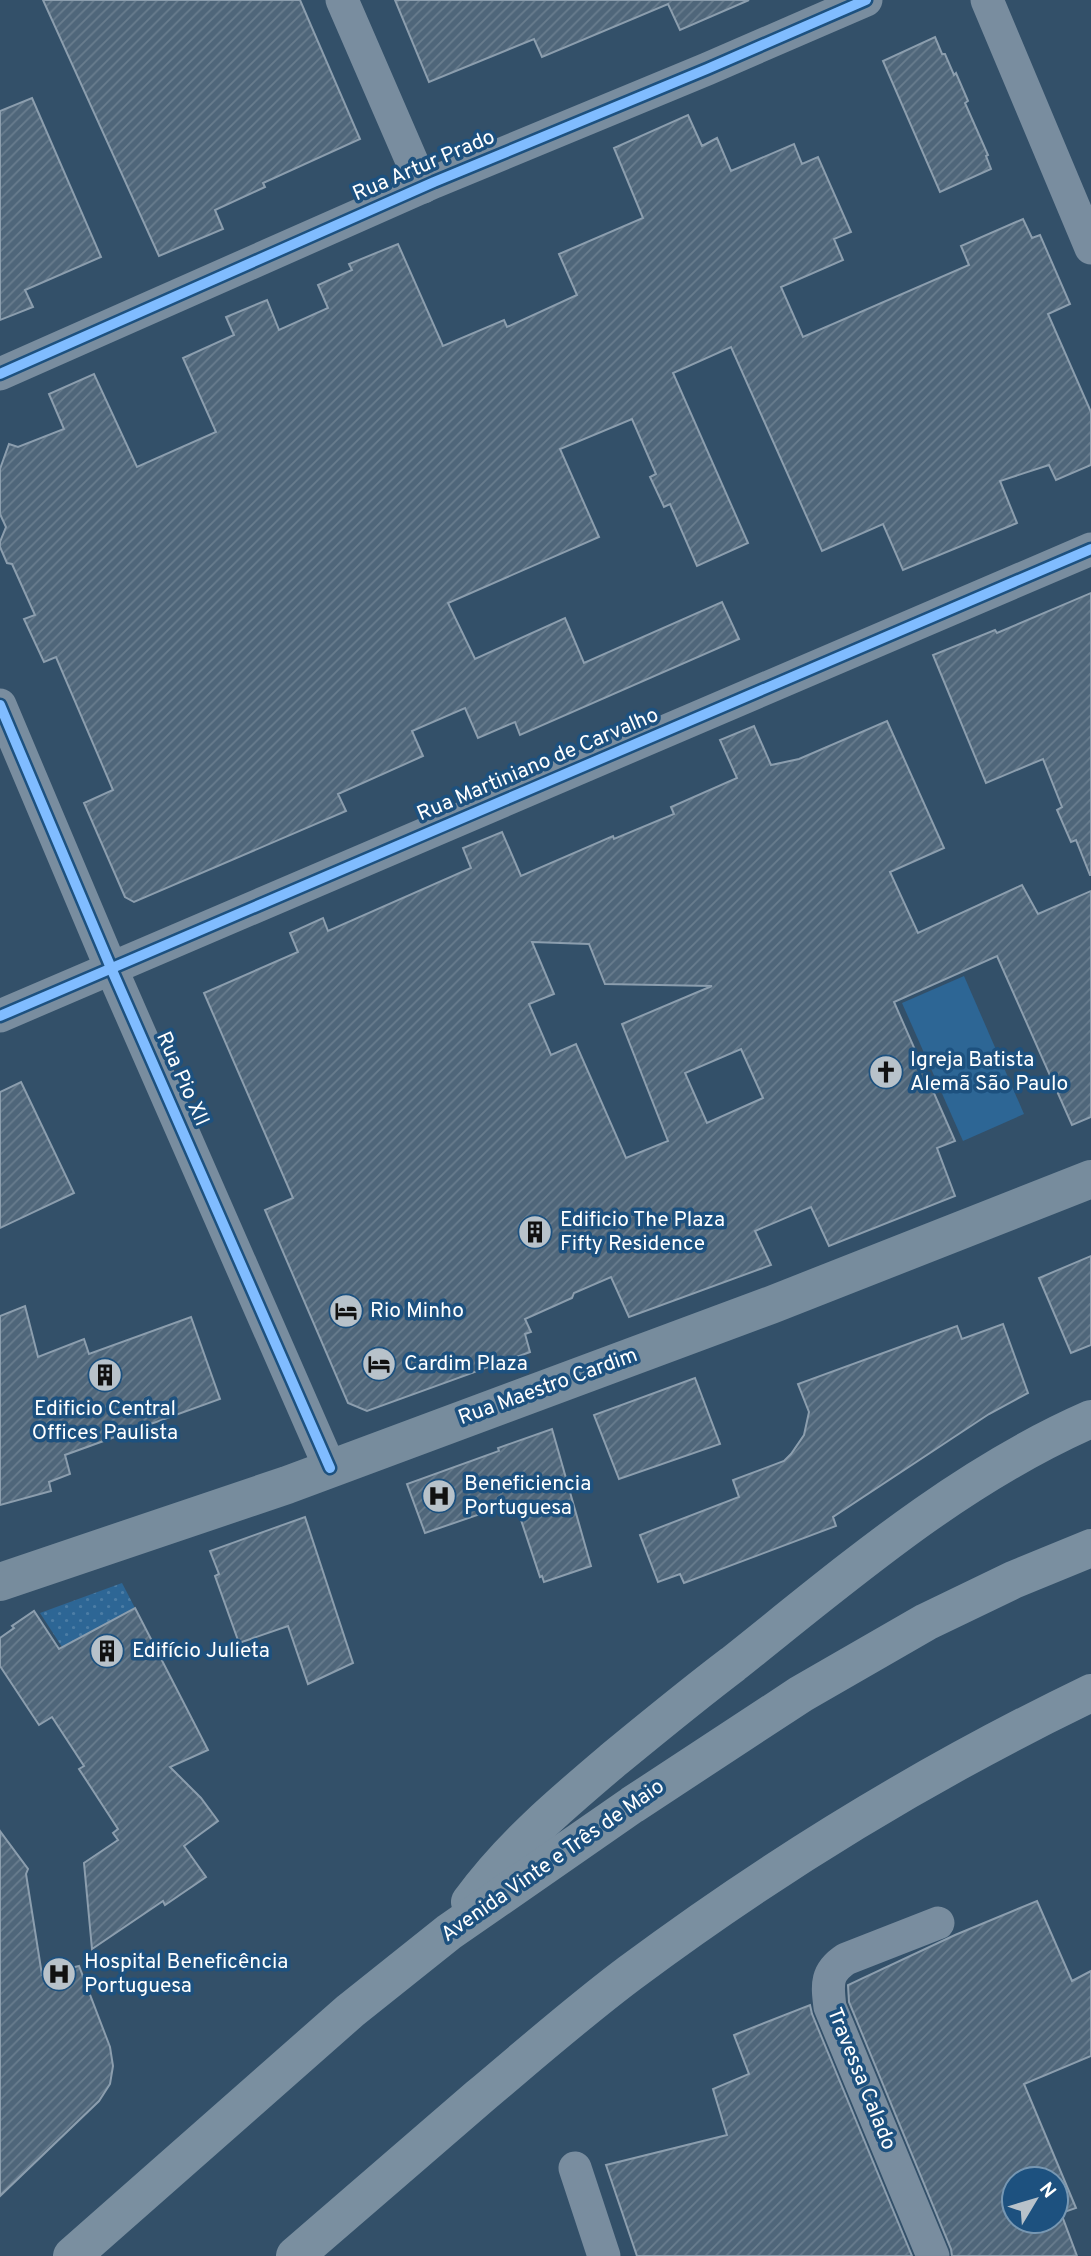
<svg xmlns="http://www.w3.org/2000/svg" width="1091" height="2256" font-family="Overpass,sans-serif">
	<defs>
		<pattern id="garden-dots" width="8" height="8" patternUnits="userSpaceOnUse" patternTransform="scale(1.75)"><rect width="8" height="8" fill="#2d6695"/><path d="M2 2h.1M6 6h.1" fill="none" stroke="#4c7da5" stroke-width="1.8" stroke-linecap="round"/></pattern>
		<pattern id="building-hatch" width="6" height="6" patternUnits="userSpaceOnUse" patternTransform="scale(1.75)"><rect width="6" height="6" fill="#4f667a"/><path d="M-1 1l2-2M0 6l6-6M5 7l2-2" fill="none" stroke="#697d8e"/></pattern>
	</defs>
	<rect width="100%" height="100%" fill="#335069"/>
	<path fill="url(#garden-dots)" d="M122,1583L135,1608L62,1647L40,1613Z"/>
	<path fill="#2d6695" d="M964,976L1024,1114L963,1141L902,1003Z"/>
	<g fill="url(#building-hatch)" stroke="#8c9eae" stroke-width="2" fill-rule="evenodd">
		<path d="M43,0H300L360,139L263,183L265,187L215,210L223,229L159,256Z"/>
		<path d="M395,0H749L680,30L668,4L542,57L534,39L429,82Z"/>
		<path d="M935,37L942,54H945L954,75L956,73L968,101L965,103L988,155L986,156L991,169L940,192L883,61Z"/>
		<path d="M32,98L101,257L25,290L33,307L0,320V111Z"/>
		<path d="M688,115L702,146L717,138L731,171L794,144L802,164L818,157L851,232L834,239L843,260L781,287L803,337L969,265L961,246L1023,219L1032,238L1040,235L1070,304L1048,314L1091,412V465L1056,480L1049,465L1000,481L1017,523L903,570L883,524L822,551L731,347L673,373L748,543L697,566L670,504L664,507L650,477L656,474L632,419L560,449L599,537L448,603L475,659L565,618L584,663L722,602L739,639L520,735L515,722L478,738L465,708L412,731L423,756L338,794L346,811L134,902L125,897L84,803L113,790L56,657L44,662L24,619L35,615L12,564L7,563L0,547V542L6,527L0,514V469L9,444L18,447L64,429L49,394L94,374L137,467L216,432L183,358L234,335L226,317L267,300L279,330L328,308L318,285L352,270L349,264L398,244L443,346L504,320L507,327L577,295L559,254L643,218L614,148Z"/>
		<path d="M1091,593V875H1090L1076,840L1071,842L1057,810L1062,807L1043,759L986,783L933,655L995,630L997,633Z"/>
		<path d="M887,721L944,848L890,872L918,933L1022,885L1038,914L1091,891V1117L1072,1125L997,956L894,1002L955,1141L937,1148L955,1196L829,1246L811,1207L755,1231L771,1265L629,1317L611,1277L574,1293L572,1298L525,1319L531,1332L525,1334L530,1352L367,1411L348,1403L265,1210L293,1198L204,993L298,952L290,933L323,918L328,931L471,868L463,848L502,832L521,876L613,836L614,839L674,814L671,807L737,778L720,740L754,726L771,765L799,759ZM532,942L589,944L605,984L712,986L622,1024L668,1141L626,1158L576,1044L551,1055L529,1004L554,994ZM741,1049L763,1098L707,1123L685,1073Z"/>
		<path d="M21,1082L74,1193L0,1228V1092Z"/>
		<path d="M1091,1256V1345L1071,1353L1039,1278Z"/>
		<path d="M25,1306L38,1357L84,1339L89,1354L191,1317L220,1399L65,1455L70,1474L49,1482L51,1491L0,1505V1316Z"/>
		<path d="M1003,1324L1028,1393L989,1414L833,1517L836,1526L684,1583L680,1574L658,1582L640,1535L739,1497L733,1480L784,1461L791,1454L804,1435L809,1412L798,1384L957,1326L962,1339Z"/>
		<path d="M695,1378L720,1444L619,1479L594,1415Z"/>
		<path d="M552,1429L591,1566L544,1582L542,1576L540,1577L515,1502L425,1533L407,1484L499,1451L498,1448Z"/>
		<path d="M305,1517L353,1663L308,1684L288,1626L239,1643L215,1576L219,1574L210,1551Z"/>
		<path d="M135,1608L208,1750L170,1767L201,1798L218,1821L184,1846L206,1877L165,1905L163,1901L92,1949L84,1863L118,1840L113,1833L118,1829L79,1769L84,1766L52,1717L39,1725L0,1666V1638L14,1628L12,1626L34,1611L59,1649Z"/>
		<path d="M0,1831L28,1869L26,1874L42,1975L79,1966L110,2047L113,2066L110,2084L99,2101L0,2196Z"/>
		<path d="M1037,1901L1072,1981L1091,1971V2056L1024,2084L1076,2208L1061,2213L1077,2256H952L951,2249L849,2002L848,1985L955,1935ZM1014,2179H1056V2221H1014Z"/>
		<path d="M810,2005L812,2014L912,2256H637L606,2165L727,2135L713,2089L749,2074L734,2035Z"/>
	</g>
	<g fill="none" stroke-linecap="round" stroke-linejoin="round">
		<g stroke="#798d9f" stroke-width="33">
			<path d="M342,0L423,187"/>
			<path d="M987,0L1091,248"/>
			<path d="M0,374L434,182L707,69L866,0"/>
			<path d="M0,705L111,968L330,1468"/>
			<path d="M0,1016L1091,549"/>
			<path d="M575,2168L604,2256"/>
			<path d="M933,2256L830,2007C827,1984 826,1972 846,1959L938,1923"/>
		</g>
		<path stroke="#778c9d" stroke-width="38" d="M0,1582L287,1485L771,1305L1091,1179"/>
		<g stroke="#7a8fa0" stroke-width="38">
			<path d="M470,1902C510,1847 561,1804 613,1760C652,1728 692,1695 733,1664C846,1574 958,1477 1091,1419"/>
			<path d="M72,2256L350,2011L449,1932L632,1805L801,1694L926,1622L1013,1580L1091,1548"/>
			<path d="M295,2256C356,2203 418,2150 479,2097C529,2055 578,2012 630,1973C775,1865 929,1771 1091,1693"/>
		</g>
		<g stroke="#1d517f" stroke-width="15">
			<g id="cycleway">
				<path d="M0,374L434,182L707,69L866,0"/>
				<path d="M0,705L111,968L330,1468"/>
				<path d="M0,1016L1091,549"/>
			</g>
		</g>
		<use href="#cycleway" stroke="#80bcff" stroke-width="10"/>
	</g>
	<defs>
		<g id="church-disc" transform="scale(1.75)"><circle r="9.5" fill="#b8c2ca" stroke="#1d517f"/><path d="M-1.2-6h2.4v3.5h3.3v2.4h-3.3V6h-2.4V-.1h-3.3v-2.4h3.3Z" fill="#111"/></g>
		<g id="building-disc" transform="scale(1.75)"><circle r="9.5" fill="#b8c2ca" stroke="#1d517f"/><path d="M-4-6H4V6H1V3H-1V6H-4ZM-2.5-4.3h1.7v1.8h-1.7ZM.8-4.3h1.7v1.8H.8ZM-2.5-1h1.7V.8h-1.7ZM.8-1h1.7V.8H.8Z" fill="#111"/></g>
		<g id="hotel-disc" transform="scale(1.75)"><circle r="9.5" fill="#b8c2ca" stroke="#1d517f"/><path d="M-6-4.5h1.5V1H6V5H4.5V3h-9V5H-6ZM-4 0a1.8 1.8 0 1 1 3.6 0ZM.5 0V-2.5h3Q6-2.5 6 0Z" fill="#111"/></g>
		<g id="hospital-disc" transform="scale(1.75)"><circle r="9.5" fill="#b8c2ca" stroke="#1d517f"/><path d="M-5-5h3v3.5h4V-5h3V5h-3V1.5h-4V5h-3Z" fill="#111"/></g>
	</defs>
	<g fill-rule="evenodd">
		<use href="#church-disc" x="886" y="1072"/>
		<use href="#building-disc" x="535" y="1232"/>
		<use href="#hotel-disc" x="346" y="1311"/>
		<use href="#hotel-disc" x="379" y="1364"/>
		<use href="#building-disc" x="105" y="1375"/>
		<use href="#hospital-disc" x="439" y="1496"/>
		<use href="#building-disc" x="107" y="1651"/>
		<use href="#hospital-disc" x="59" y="1974"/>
	</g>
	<g text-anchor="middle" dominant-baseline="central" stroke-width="7" stroke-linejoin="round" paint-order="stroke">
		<g font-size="21" fill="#fff" stroke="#1d517f">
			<text transform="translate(424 166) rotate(-23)">Rua Artur Prado</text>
			<text transform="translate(538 765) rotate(-23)">Rua Martiniano de Carvalho</text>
			<text transform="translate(182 1079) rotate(66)">Rua Pio XII</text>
			<text transform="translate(548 1387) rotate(-20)">Rua Maestro Cardim</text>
			<text transform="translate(553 1861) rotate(-35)">Avenida Vinte e Três de Maio</text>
			<text transform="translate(861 2079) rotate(68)">Travessa Calado</text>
		</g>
		<g font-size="21" fill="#fff" stroke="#1d517f" text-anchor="start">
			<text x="910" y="1060">Igreja Batista<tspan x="910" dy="24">Alemã São Paulo</tspan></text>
			<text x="560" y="1220">Edificio The Plaza<tspan x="560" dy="24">Fifty Residence</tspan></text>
			<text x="370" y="1311">Rio Minho</text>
			<text x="404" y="1364">Cardim Plaza</text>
			<text x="105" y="1409" text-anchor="middle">Edificio Central<tspan x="105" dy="24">Offices Paulista</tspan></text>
			<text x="464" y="1484">Beneficiencia<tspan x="464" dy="24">Portuguesa</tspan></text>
			<text x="132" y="1651">Edifício Julieta</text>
			<text x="84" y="1962">Hospital Beneficência<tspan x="84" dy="24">Portuguesa</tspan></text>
		</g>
	</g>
	<g transform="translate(1035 2200) rotate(52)"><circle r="33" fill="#1d517f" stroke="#7797b2" stroke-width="2"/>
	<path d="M0-5L12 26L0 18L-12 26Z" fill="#b8c2ca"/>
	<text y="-10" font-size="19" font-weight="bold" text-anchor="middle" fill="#ffffff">N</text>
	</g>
</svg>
